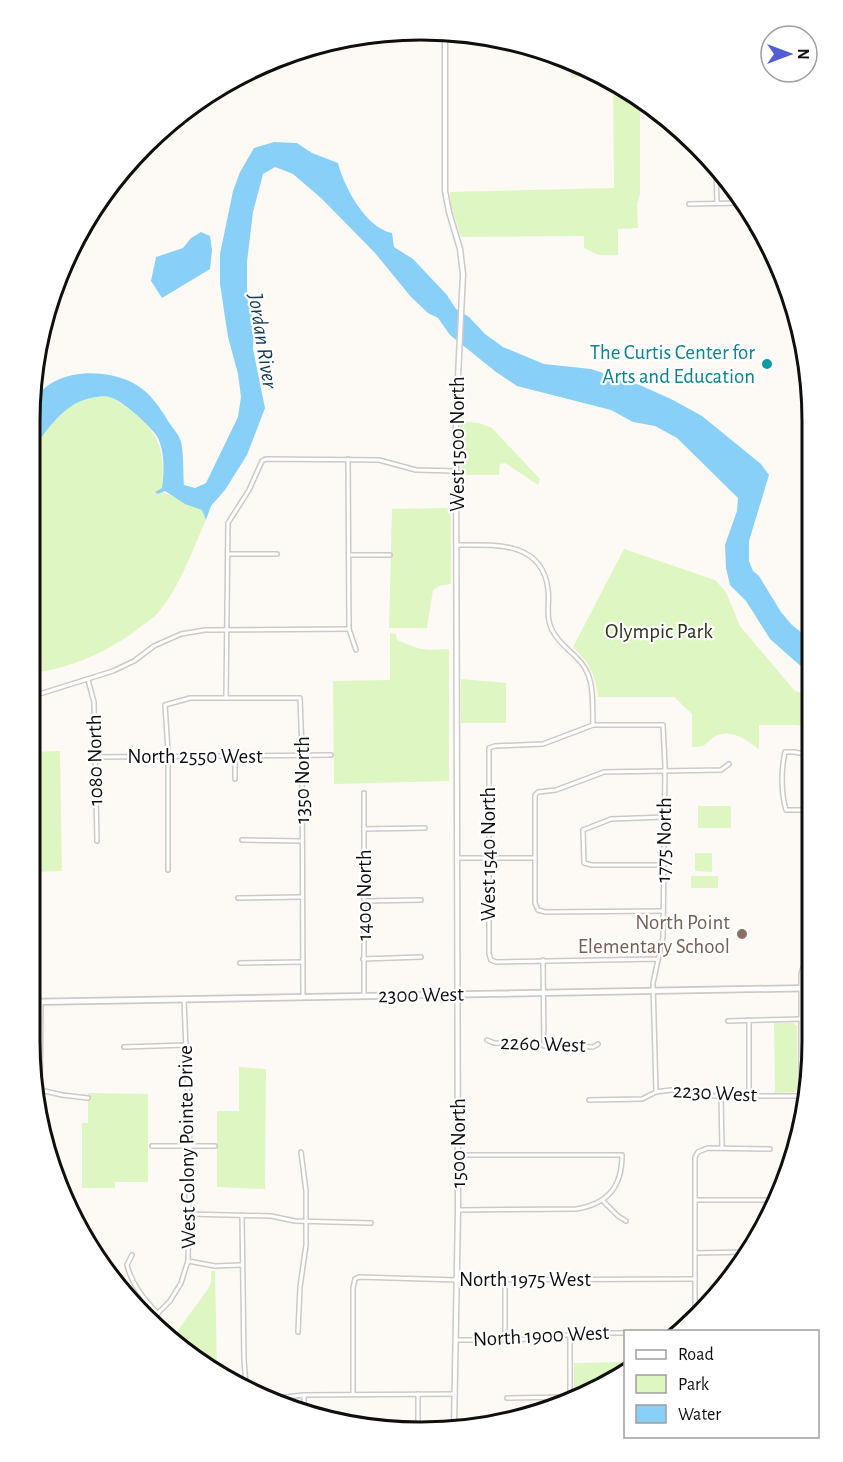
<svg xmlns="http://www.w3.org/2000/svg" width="843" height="1462" font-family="'Alegreya Sans',sans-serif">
	<rect width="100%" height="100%" fill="#fdfaf6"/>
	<g fill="#def6c1">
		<path d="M571,60L604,77H571Z"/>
		<path d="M613,82L640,97V194L637,204L638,228L618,229V255H598L584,248V236L461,237L451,205L450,192L614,188Z"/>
		<path d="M110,397C151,421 167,440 162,488L156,492C169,491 188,505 202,510L206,520C192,551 180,587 157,614C153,619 145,623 139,628C108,652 70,669 31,673V452C46,431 64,403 91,398C97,397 104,397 110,397Z"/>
		<path d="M459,421L479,423L492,428L540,479L538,485L505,463L500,464L499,475H461L462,438H459Z"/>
		<path d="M448,508L451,514V584L439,586L433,590L427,628H389L392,509Z"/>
		<path d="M624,549L715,580L726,592L740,626L794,690L812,698V729L797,725H759V749C747,741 734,729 718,735C705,741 710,747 692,747V714L674,697H598C594,673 591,665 573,647Z"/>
		<path d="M390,633L396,634L397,640C421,650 423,651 449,649V781L334,784L333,681L390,680Z"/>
		<path d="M461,679L506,683V723H461Z"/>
		<path d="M60,751L62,871L30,872V752Z"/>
		<rect x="698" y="806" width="33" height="22"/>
		<path d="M695,853H712V872L695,871Z"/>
		<rect x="691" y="876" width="27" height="12"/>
		<path d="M774,1023H793L797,1026L798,1088L795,1092L775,1093Z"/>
		<path d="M239,1067L266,1069L265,1189L217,1187V1111H239Z"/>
		<path d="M88,1093L148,1094V1182H115V1188H82V1123H88Z"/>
		<path d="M211,1271H215L217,1372L204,1366L173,1337L208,1289L211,1282Z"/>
		<path d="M625,1362V1369L574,1397V1363Z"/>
	</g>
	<g fill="#89d0f8">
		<path d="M274,142L297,143L312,153L338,163C344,187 366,228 392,233L394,247L413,259L447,295L456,309L469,317L485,334L503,347L544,364L591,369L642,386L673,400L702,416L761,464L769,475L749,541V561L753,571L759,576L781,612L792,625L802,633L812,646V676L770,639L746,601L730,585L726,568L725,545L737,511L738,498L677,438L655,426L633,422L611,410L517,386L496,372L450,335L438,318L428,313L411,297L375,253L321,198L293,174L275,167L263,174L253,212L247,262V298L254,324L253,349L265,408L247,455L225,490L211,506L206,520L202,510L185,504L165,491L158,494L155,492L162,488C164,473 165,453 158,438C153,428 121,399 109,397C105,396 96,397 91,398C64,403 46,431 31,452C31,439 27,419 32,406C46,370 98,367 129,381C149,390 159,406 170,424C173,428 178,434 180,439C184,449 183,473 184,485L195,488L206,483L238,417L241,397L238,374L228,337L220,284V254L233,191L240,172L254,148Z"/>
		<path d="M201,232L210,236L212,250L210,269L162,298L151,281L156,257L183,248L191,238Z"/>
	</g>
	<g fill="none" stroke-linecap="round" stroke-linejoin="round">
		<g stroke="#ccc9c6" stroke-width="6">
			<g id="minor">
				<path d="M716,168L717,203"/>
				<path d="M689,204L743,203"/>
				<path d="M803,348L804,399"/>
				<path d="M348,459L349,629L356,650"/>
				<path d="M456,545C493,545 542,540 548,589C550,603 545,616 552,630C558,642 567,648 576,657C596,675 592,700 593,725"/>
				<path d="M228,554H277"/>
				<path d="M350,555H390"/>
				<path d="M88,680L94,702L97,841"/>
				<path d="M30,697L113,671L134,661L154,646L181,634L205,630L349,629"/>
				<path d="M226,698L228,523L249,490L262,461L266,459L379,460L416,470L456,471"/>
				<path d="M30,726L31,750"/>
				<path d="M812,755L794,752H785C781,770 781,793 786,810H812"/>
				<path d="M235,756V779"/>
				<path d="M95,757L331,755"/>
				<path d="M364,793V996"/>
				<path d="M364,829L425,828"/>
				<path d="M242,840L302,841"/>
				<path d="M457,858H535"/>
				<path d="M663,865H592L584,863L583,830L611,819L665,817"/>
				<path d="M168,870V751L165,705L190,698H300L302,750L303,997"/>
				<path d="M238,898L302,897"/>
				<path d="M365,901L421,900"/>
				<path d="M663,911L545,912L538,910L535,903V795L538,792L556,790L604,772L721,770L729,764"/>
				<path d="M363,959L421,957"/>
				<path d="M543,960L544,1046"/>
				<path d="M240,963L303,962"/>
				<path d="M749,1020V1096"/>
				<path d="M728,1021L801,1019"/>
				<path d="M487,1040L494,1043L593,1047L598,1044"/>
				<path d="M124,1047L186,1045"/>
				<path d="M40,1090L41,1002"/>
				<path d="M40,1090L62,1095L88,1098"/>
				<path d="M656,1092L653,983L663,937L665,765L663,725H593L543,744L495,746L489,748V954L491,960L496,962L658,959"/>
				<path d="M801,1095V974L803,967L812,959"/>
				<path d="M721,1096L722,1148"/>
				<path d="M589,1100L642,1099L656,1092L671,1090H691L714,1096H806"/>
				<path d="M152,1146H215"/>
				<path d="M695,1200H776"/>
				<path d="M603,1201L618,1216L626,1221"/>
				<path d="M458,1210L576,1209C607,1204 622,1188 622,1155H458"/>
				<path d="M189,1214L271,1216L295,1221L371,1223"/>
				<path d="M242,1215L244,1360L246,1385"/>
				<path d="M695,1253L750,1252"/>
				<path d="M132,1255L127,1265C132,1285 144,1299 158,1314"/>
				<path d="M188,1261L215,1266L241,1265"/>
				<path d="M505,1280V1340"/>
				<path d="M695,1313V1157L698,1152L708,1148L770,1149"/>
				<path d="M153,1318L170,1301L181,1283L188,1261L190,1146L184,1000"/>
				<path d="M298,1332L300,1287L306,1245V1191L301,1152"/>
				<path d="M570,1335V1399"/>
				<path d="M456,1340H516L588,1333H626"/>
				<path d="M353,1394V1288L355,1279L359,1277L457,1280L695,1279"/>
				<path d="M275,1398L304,1395L455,1394"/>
				<path d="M507,1398L570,1397"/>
				<path d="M304,1411V1395"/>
				<path d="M416,1431L418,1420V1394"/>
			</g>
		</g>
		<g stroke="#ccc9c6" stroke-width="7">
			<path id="tertiary" d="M445,32V191L449,212L460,249L463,274L456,418L458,1210L454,1427"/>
		</g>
		<g stroke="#ccc9c6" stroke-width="8">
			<path id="secondary" d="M30,1002L812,988"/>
		</g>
		<use href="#minor" stroke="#fff" stroke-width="3"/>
		<use href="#tertiary" stroke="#fff" stroke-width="4"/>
		<use href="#secondary" stroke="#fff" stroke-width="4.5"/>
	</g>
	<circle fill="#0f9aa8" stroke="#fff" stroke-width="2" cx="767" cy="364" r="6"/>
	<circle fill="#8d6e63" stroke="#fff" stroke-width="2" cx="742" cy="934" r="6"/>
	<g text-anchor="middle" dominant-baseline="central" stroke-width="4.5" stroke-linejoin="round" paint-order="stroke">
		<g font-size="21" fill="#0d838f" stroke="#fff" text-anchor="end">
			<text x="755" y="352">The Curtis Center for<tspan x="755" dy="24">Arts and Education</tspan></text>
		</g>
		<g font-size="21" fill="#100f0e" stroke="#fff">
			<text transform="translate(457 444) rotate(-90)">West 1500 North</text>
			<text x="195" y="756">North 2550 West</text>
			<text transform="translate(95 760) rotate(-91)">1080 North</text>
			<text transform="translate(302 780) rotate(-90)">1350 North</text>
			<text transform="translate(664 840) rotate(-89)">1775 North</text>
			<text transform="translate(488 854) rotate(-90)">West 1540 North</text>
			<text transform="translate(364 895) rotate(-90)">1400 North</text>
			<text transform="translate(421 995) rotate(-1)">2300 West</text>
			<text transform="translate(543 1044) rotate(2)">2260 West</text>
			<text transform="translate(715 1093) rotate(3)">2230 West</text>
			<text transform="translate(458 1143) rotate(-90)">1500 North</text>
			<text transform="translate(187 1147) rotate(-91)">West Colony Pointe Drive</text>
			<text x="525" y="1279">North 1975 West</text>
			<text transform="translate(541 1336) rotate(-3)">North 1900 West</text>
		</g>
		<g font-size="21" fill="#273513" stroke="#fff">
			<text x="659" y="631">Olympic Park</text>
		</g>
		<g font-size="21" fill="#785e54" stroke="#fff" text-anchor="end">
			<text x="730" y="922">North Point<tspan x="730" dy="24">Elementary School</tspan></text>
		</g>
		<g font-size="22" font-style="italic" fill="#143d51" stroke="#fff">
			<text transform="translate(263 341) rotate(81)">Jordan River</text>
		</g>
	</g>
	<path d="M0 0H843V1462H0ZM421 40H421A381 381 0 0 1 802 421V1041A381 381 0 0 1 421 1422H421A381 381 0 0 1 40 1041V421A381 381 0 0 1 421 40Z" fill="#fff" fill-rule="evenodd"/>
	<path fill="none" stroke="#100f0e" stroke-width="3" d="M421 40H421A381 381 0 0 1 802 421V1041A381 381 0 0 1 421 1422H421A381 381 0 0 1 40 1041V421A381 381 0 0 1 421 40Z"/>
	<rect x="624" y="1330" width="195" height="108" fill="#ffffff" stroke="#9f9f9f" stroke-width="1.5"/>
	<rect x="636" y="1350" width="30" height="9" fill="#ffffff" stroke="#9f9f9f" stroke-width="1.5"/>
	<text x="678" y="1360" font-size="18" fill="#100f0e">Road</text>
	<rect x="636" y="1375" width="30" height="18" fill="#def6c1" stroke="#9f9f9f" stroke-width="1.5"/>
	<text x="678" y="1390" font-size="18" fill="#100f0e">Park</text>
	<rect x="636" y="1405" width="30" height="18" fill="#89d0f8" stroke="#9f9f9f" stroke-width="1.5"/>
	<text x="678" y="1420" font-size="18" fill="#100f0e">Water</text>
	<g transform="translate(789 54) rotate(90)"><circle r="28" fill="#ffffff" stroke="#9f9f9f" stroke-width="1.5"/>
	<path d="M0-4.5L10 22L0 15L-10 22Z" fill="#515ed4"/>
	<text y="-9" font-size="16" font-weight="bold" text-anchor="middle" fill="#100f0e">N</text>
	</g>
</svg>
